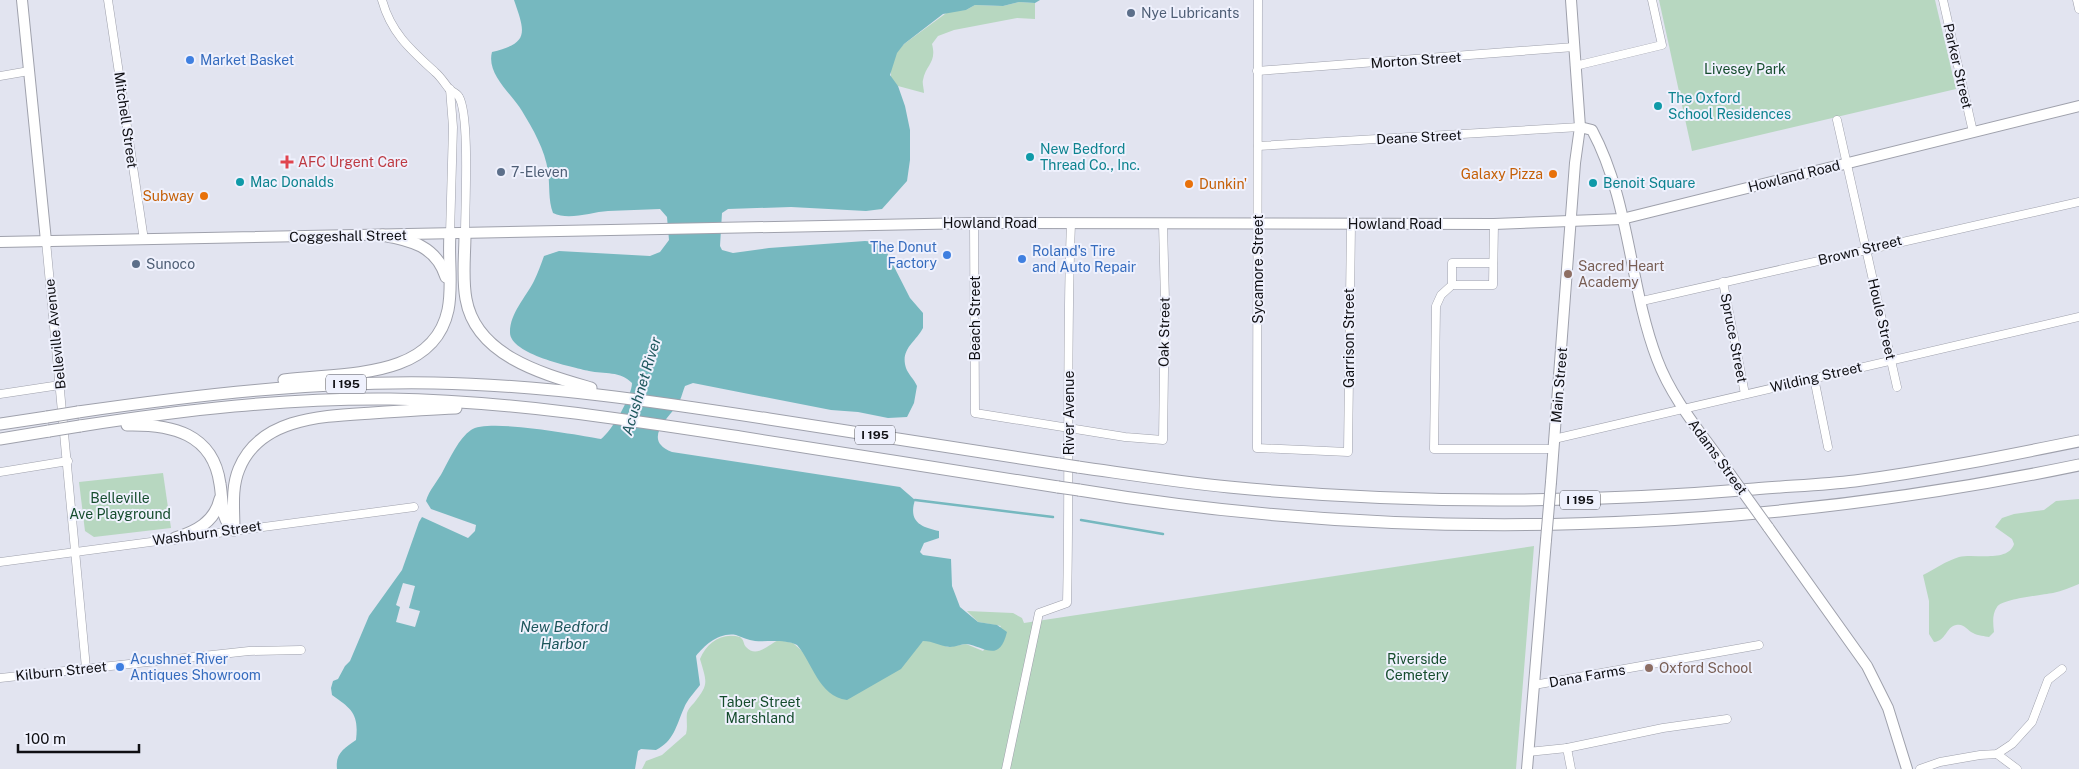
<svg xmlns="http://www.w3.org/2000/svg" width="2079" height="769" font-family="'Public Sans',sans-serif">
	<rect width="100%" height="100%" fill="#e2e4f0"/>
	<g fill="#b7d7c0">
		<path d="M1659,0H1935L1956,89L1692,151Z"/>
		<path d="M1019,2L1035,3V19L1017,18L954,30L938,36L932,44C937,63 926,64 923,80C922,83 924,89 924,93L898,86L891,79V69L896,53L904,44L949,11L966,10L975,5L1003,6Z"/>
		<path d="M163,473L171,528L94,537L85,531L79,482Z"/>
		<path d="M2079,499V584C2071,587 2062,591 2053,593C2042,595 2002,599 1997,607C1992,614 1993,623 1994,632L1989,637C1985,636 1978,636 1973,633C1967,630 1964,623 1956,625C1946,627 1946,641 1934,642L1929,634V601L1923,575C1935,569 1946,561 1959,557C1974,553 2008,563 2014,544L2012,539L1995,527L2002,518L2014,514L2044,510L2056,501Z"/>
		<path d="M1534,546L1516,769H642L646,761L662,755L686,734C688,727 686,720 687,713C688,709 691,706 694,703C709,684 707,683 700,659C707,642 722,632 740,637C745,641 743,644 746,647C757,659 770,643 779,640L793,643L802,651L919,644L923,641H932L948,647L966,644L983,651L1001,626L978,622L967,611L1013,613L1022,618L1024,623Z"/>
	</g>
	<path fill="#76b8bf" d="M514,0H1040L1035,3L1019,2L1003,6L975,5L966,10L943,14L904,44L897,53L890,75L898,86L905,106L910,130V160L907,181L882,209L866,211L791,207L728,209L722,213L720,246L722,250L733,253L769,248L865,241L876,242L884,247L910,298L923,313V328C915,343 900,349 906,368C908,374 914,379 917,386L914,403L907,417L888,418L858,412L831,410L693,383L685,386C682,393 681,401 676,407C664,422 644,441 672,452L900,487L915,500C908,522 921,527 939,531V538L924,543L920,552L923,555L951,559L952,586L960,607L978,622L997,625L1007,632C999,664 984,646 966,644C961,644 956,647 950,647C940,646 933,641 923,641L901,669L847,700C818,696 813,663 797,645C784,639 768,642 755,641C748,640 742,637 736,635C719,632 705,645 696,656L700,685C694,693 687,700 684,708C676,726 674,741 656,750L641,749L638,751L635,769H337C335,753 345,748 356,740C359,714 352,709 332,695L331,688L333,681L338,679L345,666L350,661L369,616L402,570L419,522L422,517L468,538L475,531L476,525L431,509L426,501C429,490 438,481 443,471C450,458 459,438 471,430C487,418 578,435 601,439C612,431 632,396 632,383C621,371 604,374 589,371C572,367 509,354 510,332C510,313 526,297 534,281C538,273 541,264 544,256L559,251L650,256L660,252L669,240L667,217L660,209C643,210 625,210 608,211C591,212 569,221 553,213C548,200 550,185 548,171C545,150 533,129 522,111C512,94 486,74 492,52C530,43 525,32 514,0Z"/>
	<path fill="#e2e4f0" d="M403,583L415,586L409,608L420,611L415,627L396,622L400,607L396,605Z"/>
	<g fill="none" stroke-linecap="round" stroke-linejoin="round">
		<g stroke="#76b8bf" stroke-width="2.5">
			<path d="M915,500L1053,517"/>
			<path d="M1081,520L1163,534"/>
		</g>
		<g stroke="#9fa1ac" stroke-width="9">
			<g id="minor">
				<path d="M108,0L144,240"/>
				<path d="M382,0C391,33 411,50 435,72C441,77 445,84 450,90C453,92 457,93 459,97C470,116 465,207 465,234"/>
				<path d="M1258,0L1257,448L1348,452L1351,224"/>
				<path d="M1943,0L1973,132"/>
				<path d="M2077,0L2079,9"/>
				<path d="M1575,66L1662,45L1652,0"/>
				<path d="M1257,71L1574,47"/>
				<path d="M0,76L29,71"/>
				<path d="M450,89L453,127L450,234"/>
				<path d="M1837,120L1897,387"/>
				<path d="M1258,146L1580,127"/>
				<path d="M974,223L975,413L1125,437L1163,440L1165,301L1163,224"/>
				<path d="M1494,224L1493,285H1452L1441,295L1436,306L1434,449H1553"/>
				<path d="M46,241L86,668"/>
				<path d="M1723,282L1745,394"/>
				<path d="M1452,285V263H1493"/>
				<path d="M1642,301L2079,202"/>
				<path d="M1814,378L1828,447"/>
				<path d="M0,394L60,385"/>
				<path d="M1554,439L2079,317"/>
				<path d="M0,472L68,461"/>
				<path d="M0,562L414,507"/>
				<path d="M0,678L249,651L301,650"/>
				<path d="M1534,685L1759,645"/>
				<path d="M1567,748L1663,728L1727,719"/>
				<path d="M1528,752L1567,748L1571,769"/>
				<path d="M1997,754L2017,769"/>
				<path d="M1006,769L1039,613L1067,603C1070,476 1066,350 1071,223"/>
				<path d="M1920,769L1940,762L1980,755L1997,754L2012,744L2032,722L2048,680L2062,669"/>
			</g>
		</g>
		<g stroke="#9fa1ac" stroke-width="12">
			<g id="major">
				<path d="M22,0L46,241"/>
				<path d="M1580,127L1592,130C1630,201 1629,285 1657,359C1673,402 1705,437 1730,474"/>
				<path d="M0,242L974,223L1494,224L1622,219L2079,106"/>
				<path d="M1551,482L1575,163L1580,127L1571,0"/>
				<path d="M1768,527L1867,666L1888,708L1907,769"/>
				<path d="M1527,769L1546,540"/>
			</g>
		</g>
		<g stroke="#9fa1ac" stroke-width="13">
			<g id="highway">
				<path d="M465,234C465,255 462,278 466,299C476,356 543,374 591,388"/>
				<path d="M382,235C411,240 436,246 446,277"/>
				<path d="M284,380C340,372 433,381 448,310C453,286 448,259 450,234"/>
				<path d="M78,412C196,395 314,381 434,383C547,385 658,402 769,419C866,434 962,449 1059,464"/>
				<path d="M0,424L47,417"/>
				<path d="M127,425C171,424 213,433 220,484C223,501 220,518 234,530"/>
				<path d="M80,426C183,410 285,398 390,399C508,401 623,419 740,437C846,454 952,470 1058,487"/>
				<path d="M0,439L49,431"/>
				<path d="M1078,467C1128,474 1178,482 1229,487C1404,504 1579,504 1754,489C1788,486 1822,485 1855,481C1930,471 2005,456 2079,441"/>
				<path d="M1079,490C1409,545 1752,533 2079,465"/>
				<path d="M234,530C234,510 231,488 239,469C260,417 324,416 372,413C400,411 428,409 456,408"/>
				<path d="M175,538C195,532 215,522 220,499"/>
			</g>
		</g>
		<use href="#minor" stroke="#fff" stroke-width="8"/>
		<use href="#major" stroke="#fff" stroke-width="10"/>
		<use href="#highway" stroke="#fff" stroke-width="11"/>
		<g stroke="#9fa1ac" stroke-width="12" stroke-linecap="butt">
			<g id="major-bridge">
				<path d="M1730,474L1768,527"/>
				<path d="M1546,540L1551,482"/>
			</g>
		</g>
		<g stroke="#9fa1ac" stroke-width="13" stroke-linecap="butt">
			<g id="highway-bridge">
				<path d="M47,417L78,412"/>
				<path d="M49,431L80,426"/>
				<path d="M1059,464L1078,467"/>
				<path d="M1058,487L1079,490"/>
			</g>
		</g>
		<use href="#major-bridge" stroke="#fff" stroke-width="10"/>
		<use href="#highway-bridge" stroke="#fff" stroke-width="11"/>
	</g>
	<g fill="#5c6f8a" stroke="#eff1fd" stroke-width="2">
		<circle cx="1131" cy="13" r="5"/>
		<circle cx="501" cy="172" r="5"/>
		<circle cx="136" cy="264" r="5"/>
	</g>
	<g fill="#3f7fe0" stroke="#eff1fd" stroke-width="2">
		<circle cx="190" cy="60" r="5"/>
		<circle cx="947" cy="255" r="5"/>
		<circle cx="1022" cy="259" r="5"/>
		<circle cx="120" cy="667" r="5"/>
	</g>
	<g fill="#0f9aa8" stroke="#eff1fd" stroke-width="2">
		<circle cx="1658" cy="106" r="5"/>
		<circle cx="1030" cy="157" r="5"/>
		<circle cx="240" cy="182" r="5"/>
		<circle cx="1593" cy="183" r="5"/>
	</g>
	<path fill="#e0444e" stroke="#eff1fd" stroke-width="2" d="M284.5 154.5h5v5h5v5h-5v5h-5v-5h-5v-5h5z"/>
	<g fill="#e8710a" stroke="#eff1fd" stroke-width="2">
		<circle cx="1553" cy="174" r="5"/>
		<circle cx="1189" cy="184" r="5"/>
		<circle cx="204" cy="196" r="5"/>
	</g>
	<g fill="#8d6e63" stroke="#eff1fd" stroke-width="2">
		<circle cx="1568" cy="274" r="5"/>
		<circle cx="1649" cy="668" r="5"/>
	</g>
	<g text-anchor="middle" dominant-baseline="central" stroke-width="4" stroke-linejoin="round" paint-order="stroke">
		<g fill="#eff1fd" stroke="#525359" stroke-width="1">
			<rect x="326" y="374.5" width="40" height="19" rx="4"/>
			<rect x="855" y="425.5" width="40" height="19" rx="4"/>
			<rect x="1560" y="490.5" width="40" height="19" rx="4"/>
		</g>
		<g font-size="12" font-weight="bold" fill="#0f0f13">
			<text x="346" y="384">I 195</text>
			<text x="875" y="435">I 195</text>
			<text x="1580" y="500">I 195</text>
		</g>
		<g font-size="14" fill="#4e5e75" stroke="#eff1fd" text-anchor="start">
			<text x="1141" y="13">Nye Lubricants</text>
			<text x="511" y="172">7-Eleven</text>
			<text x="146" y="264">Sunoco</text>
		</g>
		<g font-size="14" fill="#366cbe" stroke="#eff1fd" text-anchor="start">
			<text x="200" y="60">Market Basket</text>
			<text x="937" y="247" text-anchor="end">The Donut<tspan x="937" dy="16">Factory</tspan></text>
			<text x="1032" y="251">Roland's Tire<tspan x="1032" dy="16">and Auto Repair</tspan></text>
			<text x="130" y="659">Acushnet River<tspan x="130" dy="16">Antiques Showroom</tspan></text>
		</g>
		<g font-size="14" fill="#0f0f13" stroke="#eff1fd">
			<text transform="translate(1416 60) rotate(-4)">Morton Street</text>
			<text transform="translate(1958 66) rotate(77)">Parker Street</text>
			<text transform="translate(126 120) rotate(82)">Mitchell Street</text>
			<text transform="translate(1419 137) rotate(-3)">Deane Street</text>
			<text transform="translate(1794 176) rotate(-14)">Howland Road</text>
			<text x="990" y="223">Howland Road</text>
			<text x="1395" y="224">Howland Road</text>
			<text transform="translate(348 236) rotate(-1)">Coggeshall Street</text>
			<text transform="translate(1860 250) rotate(-14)">Brown Street</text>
			<text transform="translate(1258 269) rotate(-90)">Sycamore Street</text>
			<text transform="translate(975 318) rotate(-90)">Beach Street</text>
			<text transform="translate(1882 319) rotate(77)">Houle Street</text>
			<text transform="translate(1164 332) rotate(-89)">Oak Street</text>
			<text transform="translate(55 334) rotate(-96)">Belleville Avenue</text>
			<text transform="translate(1349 338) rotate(-90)">Garrison Street</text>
			<text transform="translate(1734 338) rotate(79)">Spruce Street</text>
			<text transform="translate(1816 377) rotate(-13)">Wilding Street</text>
			<text transform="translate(1559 385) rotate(-85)">Main Street</text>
			<text transform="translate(1069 413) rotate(-90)">River Avenue</text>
			<text transform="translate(1718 457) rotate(54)">Adams Street</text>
			<text transform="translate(207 533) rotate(-8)">Washburn Street</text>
			<text transform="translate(61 671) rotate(-6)">Kilburn Street</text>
			<text transform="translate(1587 676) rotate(-10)">Dana Farms</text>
		</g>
		<g font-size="14" fill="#154c2d" stroke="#eff1fd">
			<text x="1745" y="69">Livesey Park</text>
			<text x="120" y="498">Belleville<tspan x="120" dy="16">Ave Playground</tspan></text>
			<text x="1417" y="659">Riverside<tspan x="1417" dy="16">Cemetery</tspan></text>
			<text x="760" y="702">Taber Street<tspan x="760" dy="16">Marshland</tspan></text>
		</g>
		<g font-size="14" fill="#0d838f" stroke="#eff1fd" text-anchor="start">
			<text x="1668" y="98">The Oxford<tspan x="1668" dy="16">School Residences</tspan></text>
			<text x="1040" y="149">New Bedford<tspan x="1040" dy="16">Thread Co., Inc.</tspan></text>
			<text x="250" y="182">Mac Donalds</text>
			<text x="1603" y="183">Benoit Square</text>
		</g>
		<g font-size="14" fill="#be3a42" stroke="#eff1fd" text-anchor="start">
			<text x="298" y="162">AFC Urgent Care</text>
		</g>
		<g font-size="14" fill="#c56008" stroke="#eff1fd" text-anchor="end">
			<text x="1543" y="174">Galaxy Pizza</text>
			<text x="1199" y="184" text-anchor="start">Dunkin'</text>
			<text x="194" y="196">Subway</text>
		</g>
		<g font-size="14" fill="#785e54" stroke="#eff1fd" text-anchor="start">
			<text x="1578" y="266">Sacred Heart<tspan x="1578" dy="16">Academy</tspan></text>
			<text x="1659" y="668">Oxford School</text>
		</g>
		<g font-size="15" font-style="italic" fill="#1c555b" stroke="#eff1fd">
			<text transform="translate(641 386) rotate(-73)">Acushnet River</text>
			<text x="564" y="626">New Bedford<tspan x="564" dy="17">Harbor</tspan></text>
		</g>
	</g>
	<path d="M18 744v8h121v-8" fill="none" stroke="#0f0f13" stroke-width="2.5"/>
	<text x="25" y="744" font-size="15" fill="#0f0f13" stroke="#eff1fd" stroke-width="4" paint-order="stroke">100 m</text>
</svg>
